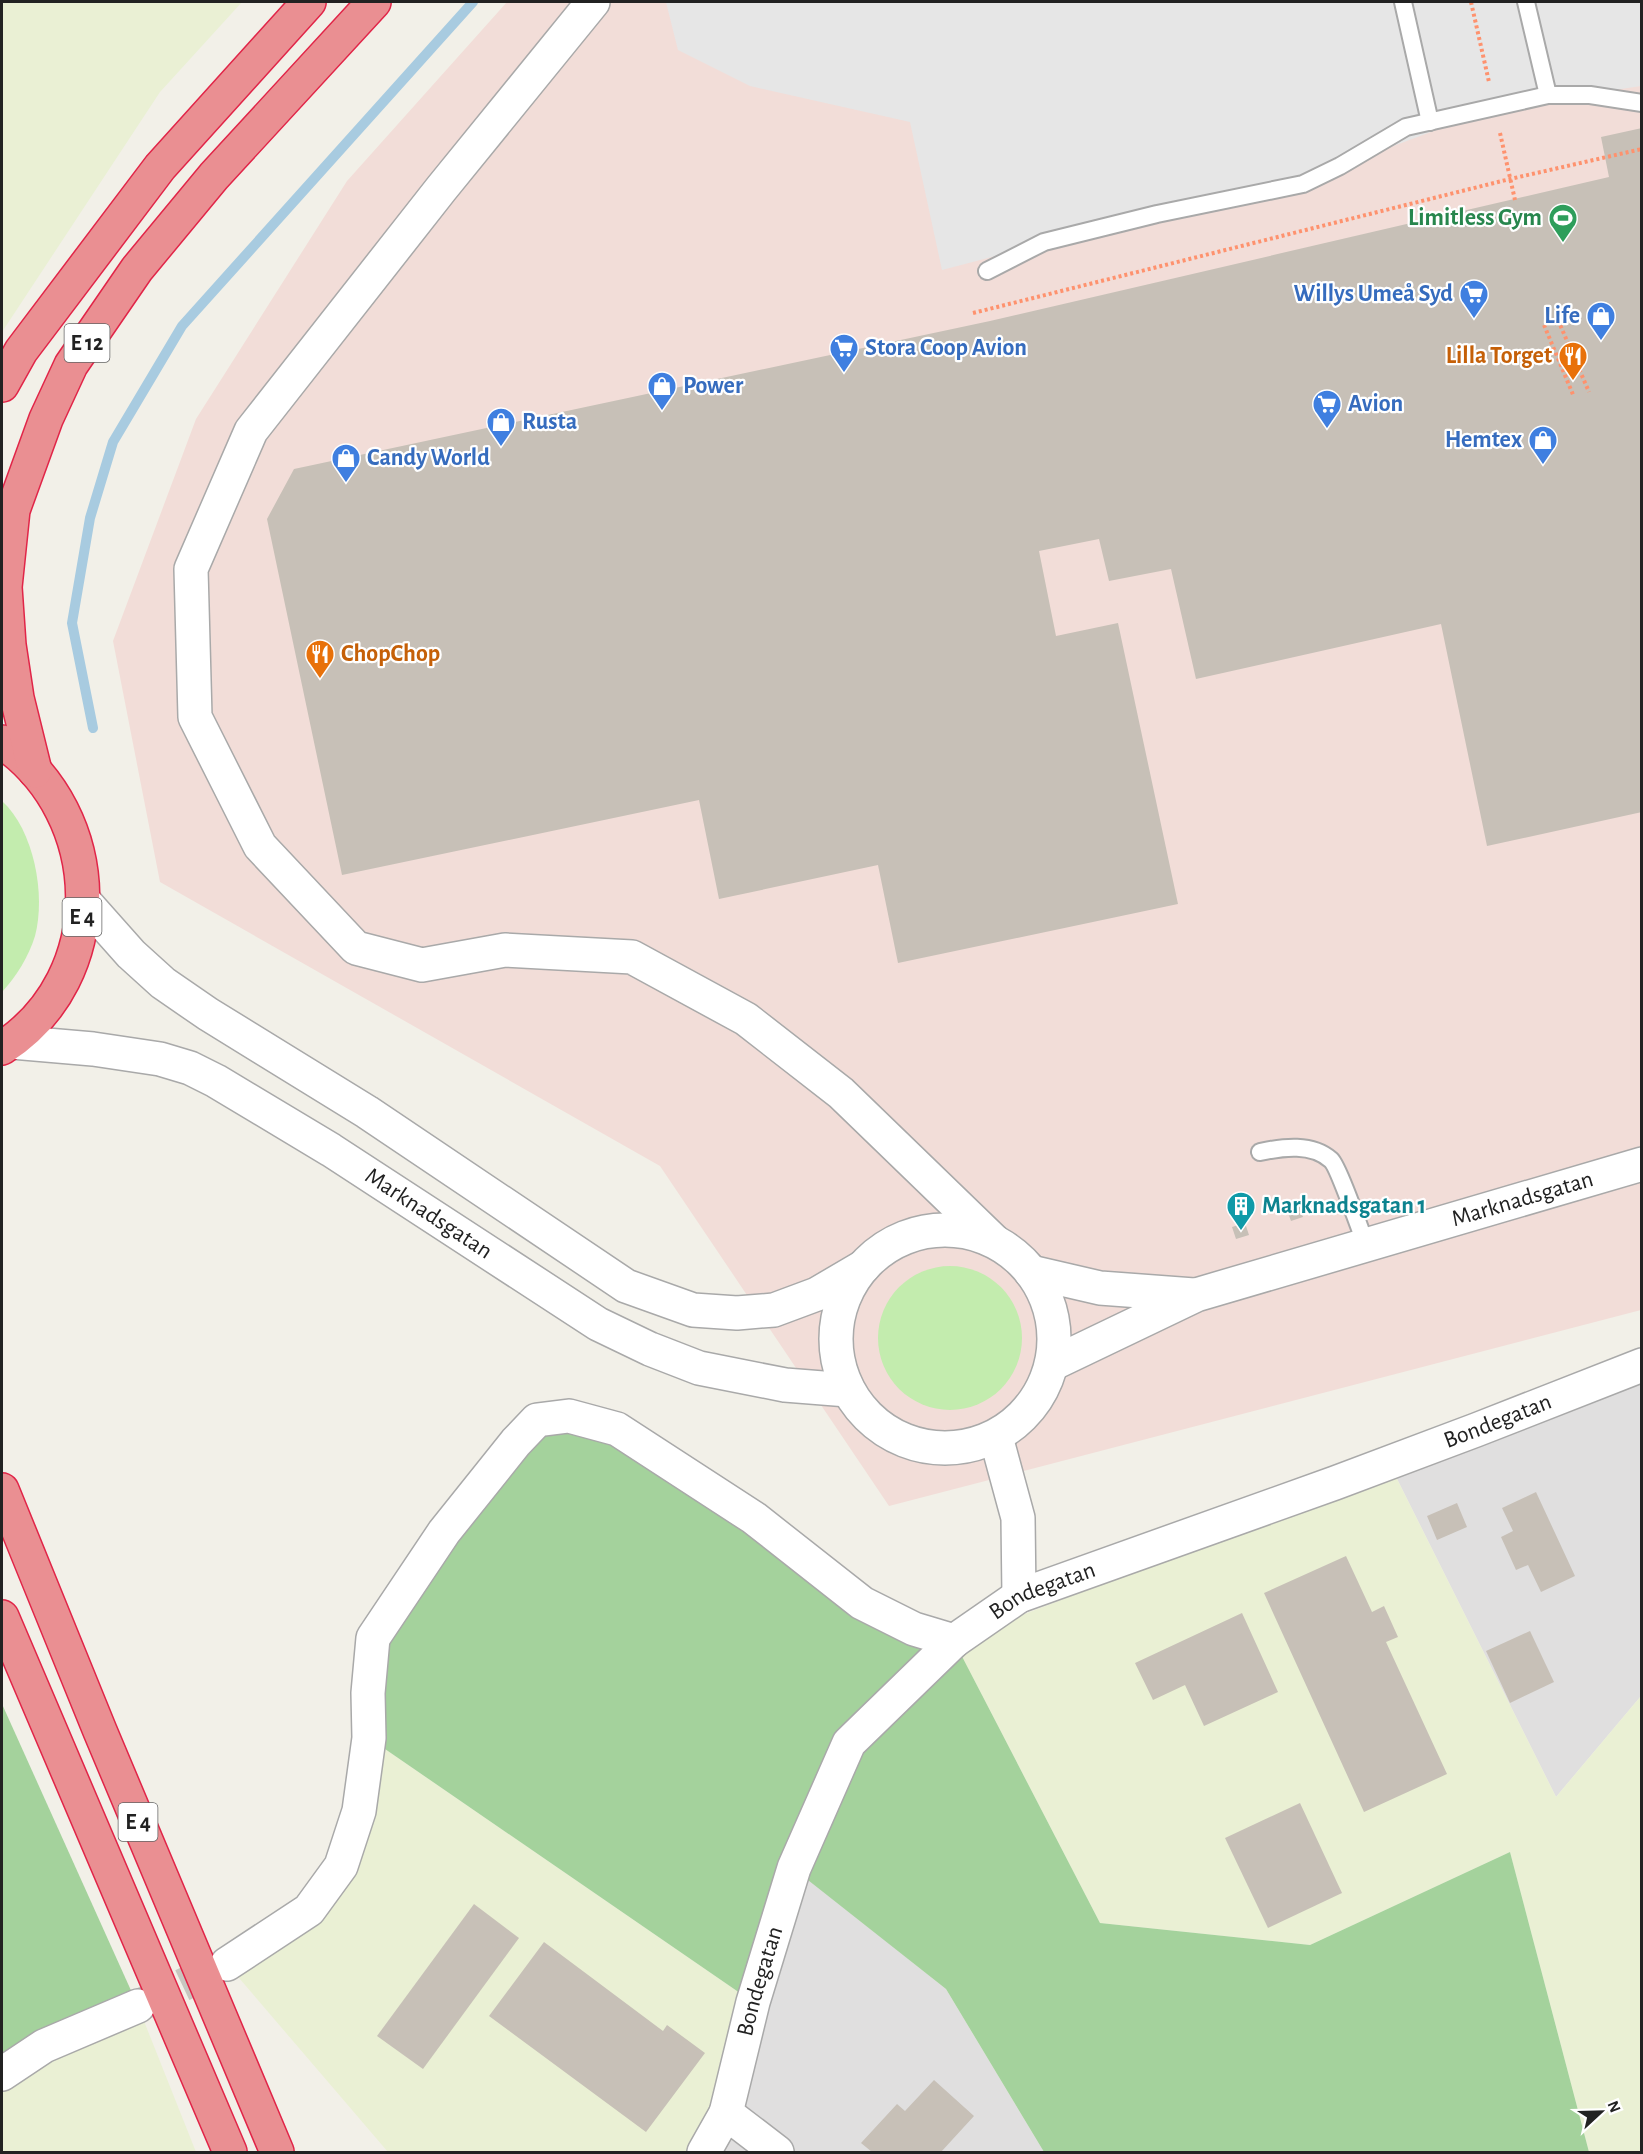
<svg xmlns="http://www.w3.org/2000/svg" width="1643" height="2154" font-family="'Alegreya Sans',sans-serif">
	<rect width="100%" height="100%" fill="#f2f0e8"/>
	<g fill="#e0dfdf">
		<path d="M1641,1376V1696L1556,1797L1394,1473Z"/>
		<path d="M794,1868L946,1989L1044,2152H704Z"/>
	</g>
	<path fill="#f2ddd8" d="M507,2H1641V1310L889,1506L660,1166L160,882L113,641L196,419L347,181Z"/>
	<g fill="#eaf0d4">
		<path d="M2,2H242L160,92L2,332Z"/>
		<path d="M1394,1473L1556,1797L1641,1696V2152H1589L1510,1852L1310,1945L1100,1923L954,1641Z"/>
		<path d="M369,1738L753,2002L704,2152H388L227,1964L309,1910Z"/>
		<path d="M138,2006L196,2152H2V2074Z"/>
	</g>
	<g fill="#c3ecae">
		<path d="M2,801C34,830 46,895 35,936C29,956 16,977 2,992Z"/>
		<circle cx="950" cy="1338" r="72"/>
	</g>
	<g fill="#a4d29c">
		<path d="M569,1416L754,1518L954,1641L1100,1923L1310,1945L1510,1852L1589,2152H1044L946,1989L794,1869L753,2002L369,1738L373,1638L516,1442Z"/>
		<path d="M2,1704L138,2006L2,2074Z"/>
	</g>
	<path fill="#e6e6e6" d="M666,2H1641V86L1495,108L1340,166L942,270L910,122L750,86L678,50Z"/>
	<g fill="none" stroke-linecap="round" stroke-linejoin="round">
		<path stroke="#a8cbe0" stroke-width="10" d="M93,728L72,623L90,518L113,442L182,326L473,2"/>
	</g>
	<g fill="#c7c0b7">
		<path d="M1642,128V812L1487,846L1441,624L1196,679L1171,569L1109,581L1099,539L1039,551L1056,636L1118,623L1178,904L898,963L878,865L719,899L699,800L342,875L267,519L294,469L990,321L1609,177L1601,137Z"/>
		<path d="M1300,1207L1303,1217L1291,1221L1287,1210Z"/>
		<path d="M1245,1223L1249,1235L1236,1239L1232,1227Z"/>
		<path d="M1536,1492L1575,1576L1541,1592L1528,1565L1516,1570L1501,1537L1513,1531L1502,1508Z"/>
		<path d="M1457,1503L1467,1527L1437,1540L1427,1516Z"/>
		<path d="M1346,1556L1372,1612L1384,1606L1398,1637L1386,1642L1447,1774L1364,1812L1264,1593Z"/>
		<path d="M1242,1613L1278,1692L1204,1726L1185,1685L1153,1700L1135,1663Z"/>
		<path d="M1530,1631L1554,1682L1510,1703L1486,1651Z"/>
		<path d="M1300,1803L1342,1893L1268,1928L1225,1838Z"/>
		<path d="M474,1904L519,1938L423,2069L377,2036Z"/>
		<path d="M544,1942L663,2031L667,2025L705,2053L646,2132L489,2016Z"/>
		<path d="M934,2080L974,2116L941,2152H872L861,2143L897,2104L905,2111Z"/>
	</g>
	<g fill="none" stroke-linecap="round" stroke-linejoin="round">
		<path stroke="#c8c7c0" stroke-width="33" stroke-dasharray="33 16" stroke-linecap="butt" d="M138,2006L227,1964"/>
		<g stroke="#a9a9a9" stroke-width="20">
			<g id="lane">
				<path d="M1403,2L1430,122"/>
				<path d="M1526,2L1548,95"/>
				<path d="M987,271L1044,242L1157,214L1303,184L1340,166L1406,127L1548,95H1590L1642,103"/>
				<path d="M1260,1152C1283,1147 1312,1143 1331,1160C1338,1166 1361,1232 1366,1245"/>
			</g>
		</g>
		<g stroke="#a9a9a9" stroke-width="36">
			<g id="street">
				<path d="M593,2L441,189L251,431L191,569L195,717L260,846L356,948L422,965L505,950L632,957L746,1019L841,1093L994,1241"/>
				<path d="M83,900L131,954L163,983L208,1014L367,1112L626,1286L693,1310L737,1313L774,1310L817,1294L863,1267"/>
				<path id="s1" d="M12,1042L93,1049L160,1059L190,1068L216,1081L331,1150L598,1324L650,1349L699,1368L785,1385L848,1390"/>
				<circle cx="945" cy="1339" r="109"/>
				<path d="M1031,1272L1100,1288L1194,1295"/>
				<path id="s2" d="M1052,1364L1196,1295L1642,1164"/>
				<path d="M996,1437L1018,1518L1019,1596"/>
				<path d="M227,1964L309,1910L341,1866L359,1811L369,1738L368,1693L373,1638L444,1532L516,1442L537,1420L569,1416L617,1429L754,1518L862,1603L914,1629L954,1641"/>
				<path d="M2,2074L44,2046L138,2006"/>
				<path id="s3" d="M726,2113L753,2002L794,1868L849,1743L954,1641L1019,1596L1335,1483L1476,1430L1642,1365"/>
				<path d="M704,2152L726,2113L777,2152"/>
			</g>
		</g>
		<g stroke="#e12548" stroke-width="36">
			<g id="highway">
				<path d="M2,385L21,351L160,167L309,2"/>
				<path d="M2,742C107,814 112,977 2,1048"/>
				<path d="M35,771L17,698L9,645L5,587L13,510L46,419L71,365L137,269L214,176L374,2"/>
				<path d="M2,1490L100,1731L277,2152"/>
				<path d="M2,1617L230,2152"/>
			</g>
		</g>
		<g stroke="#fe926e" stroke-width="4" stroke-dasharray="3 3" stroke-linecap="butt">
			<path d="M1471,2L1489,82"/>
			<path d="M1500,133L1515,200"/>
			<path d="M973,313L1510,179L1642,149"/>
			<path d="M1558,320L1589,392"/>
			<path d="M1544,325L1574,397"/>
		</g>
		<use href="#lane" stroke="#fff" stroke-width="16"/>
		<use href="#street" stroke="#fff" stroke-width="33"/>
		<use href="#highway" stroke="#ea8f92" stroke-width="33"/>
	</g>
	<defs>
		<g id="stadium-pin" transform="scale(1.5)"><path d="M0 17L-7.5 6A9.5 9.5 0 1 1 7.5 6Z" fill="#2e9e5b" stroke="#fff"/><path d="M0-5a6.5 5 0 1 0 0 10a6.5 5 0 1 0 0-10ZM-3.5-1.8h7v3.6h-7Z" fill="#fff"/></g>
		<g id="supermarket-pin" transform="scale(1.5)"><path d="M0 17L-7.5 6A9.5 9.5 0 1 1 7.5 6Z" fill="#3f7fe0" stroke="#fff"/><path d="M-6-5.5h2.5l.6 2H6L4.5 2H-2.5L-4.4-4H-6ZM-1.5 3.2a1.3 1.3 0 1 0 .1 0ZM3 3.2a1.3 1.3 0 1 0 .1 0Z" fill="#fff"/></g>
		<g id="shop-pin" transform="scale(1.5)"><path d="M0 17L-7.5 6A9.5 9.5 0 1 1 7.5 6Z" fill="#3f7fe0" stroke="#fff"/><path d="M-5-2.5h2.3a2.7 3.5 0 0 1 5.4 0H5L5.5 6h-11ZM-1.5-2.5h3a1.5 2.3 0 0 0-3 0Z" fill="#fff"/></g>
		<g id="restaurant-pin" transform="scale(1.5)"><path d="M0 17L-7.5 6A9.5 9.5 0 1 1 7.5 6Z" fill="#e8710a" stroke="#fff"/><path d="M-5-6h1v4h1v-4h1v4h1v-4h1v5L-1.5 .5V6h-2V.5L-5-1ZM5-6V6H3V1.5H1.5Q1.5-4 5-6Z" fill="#fff"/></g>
		<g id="building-pin" transform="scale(1.5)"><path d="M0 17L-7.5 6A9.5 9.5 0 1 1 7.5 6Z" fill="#0f9aa8" stroke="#fff"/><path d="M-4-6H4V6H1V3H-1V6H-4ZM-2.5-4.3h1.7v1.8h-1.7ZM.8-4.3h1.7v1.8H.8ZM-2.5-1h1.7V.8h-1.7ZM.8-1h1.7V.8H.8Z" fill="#fff"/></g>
	</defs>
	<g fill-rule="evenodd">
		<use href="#stadium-pin" x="1563" y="218"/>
		<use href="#supermarket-pin" x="1474" y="294"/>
		<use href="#shop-pin" x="1601" y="316"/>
		<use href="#supermarket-pin" x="844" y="348"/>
		<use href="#restaurant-pin" x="1573" y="356"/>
		<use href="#shop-pin" x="662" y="386"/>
		<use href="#supermarket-pin" x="1327" y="404"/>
		<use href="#shop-pin" x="501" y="422"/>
		<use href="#shop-pin" x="1543" y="440"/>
		<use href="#shop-pin" x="346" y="458"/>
		<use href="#restaurant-pin" x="320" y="654"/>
		<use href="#building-pin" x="1241" y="1206"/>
	</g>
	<g text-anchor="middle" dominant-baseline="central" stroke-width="4.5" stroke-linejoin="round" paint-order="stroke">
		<g fill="#fff" stroke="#646464" stroke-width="1.5">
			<rect x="64.5" y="324" width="45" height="38" rx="4.5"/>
			<rect x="62.5" y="898" width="39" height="38" rx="4.5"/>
			<rect x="118.5" y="1803" width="39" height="38" rx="4.5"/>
		</g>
		<g font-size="22" font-weight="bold" fill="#222">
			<text x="87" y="343">E 12</text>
			<text x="82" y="917">E 4</text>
			<text x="138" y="1822">E 4</text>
		</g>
		<g font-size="24" font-weight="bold" fill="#27864d" stroke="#fff" text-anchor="end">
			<text x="1542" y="218">Limitless Gym</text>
		</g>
		<g font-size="24" font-weight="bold" fill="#366cbe" stroke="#fff" text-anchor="start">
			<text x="1453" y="294" text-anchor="end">Willys Umeå Syd</text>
			<text x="1580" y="316" text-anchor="end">Life</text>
			<text x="865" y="348">Stora Coop Avion</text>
			<text x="683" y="386">Power</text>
			<text x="1348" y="404">Avion</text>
			<text x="522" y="422">Rusta</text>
			<text x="1522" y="440" text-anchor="end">Hemtex</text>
			<text x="367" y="458">Candy World</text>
		</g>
		<g font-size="24" font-weight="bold" fill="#c56008" stroke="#fff" text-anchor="end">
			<text x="1552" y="356">Lilla Torget</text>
			<text x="341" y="654" text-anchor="start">ChopChop</text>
		</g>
		<g font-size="24" fill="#222" stroke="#fff">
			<text stroke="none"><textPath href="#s2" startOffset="500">Marknadsgatan</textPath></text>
			<text stroke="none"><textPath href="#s1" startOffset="460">Marknadsgatan</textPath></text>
			<text stroke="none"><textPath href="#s3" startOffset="1126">Bondegatan</textPath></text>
			<text stroke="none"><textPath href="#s3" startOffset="640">Bondegatan</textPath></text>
			<text stroke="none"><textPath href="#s3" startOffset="136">Bondegatan</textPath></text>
		</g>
		<g font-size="24" font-weight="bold" fill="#0d838f" stroke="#fff" text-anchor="start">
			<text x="1262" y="1206">Marknadsgatan 1</text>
		</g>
	</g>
	<rect width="1643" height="2154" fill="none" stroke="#222222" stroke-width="6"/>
	<g transform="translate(1601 2112) rotate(68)" stroke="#ffffff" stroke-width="4.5" paint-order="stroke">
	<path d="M0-4.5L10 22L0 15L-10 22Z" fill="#222222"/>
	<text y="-9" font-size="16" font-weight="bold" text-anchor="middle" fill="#222222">N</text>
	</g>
</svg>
